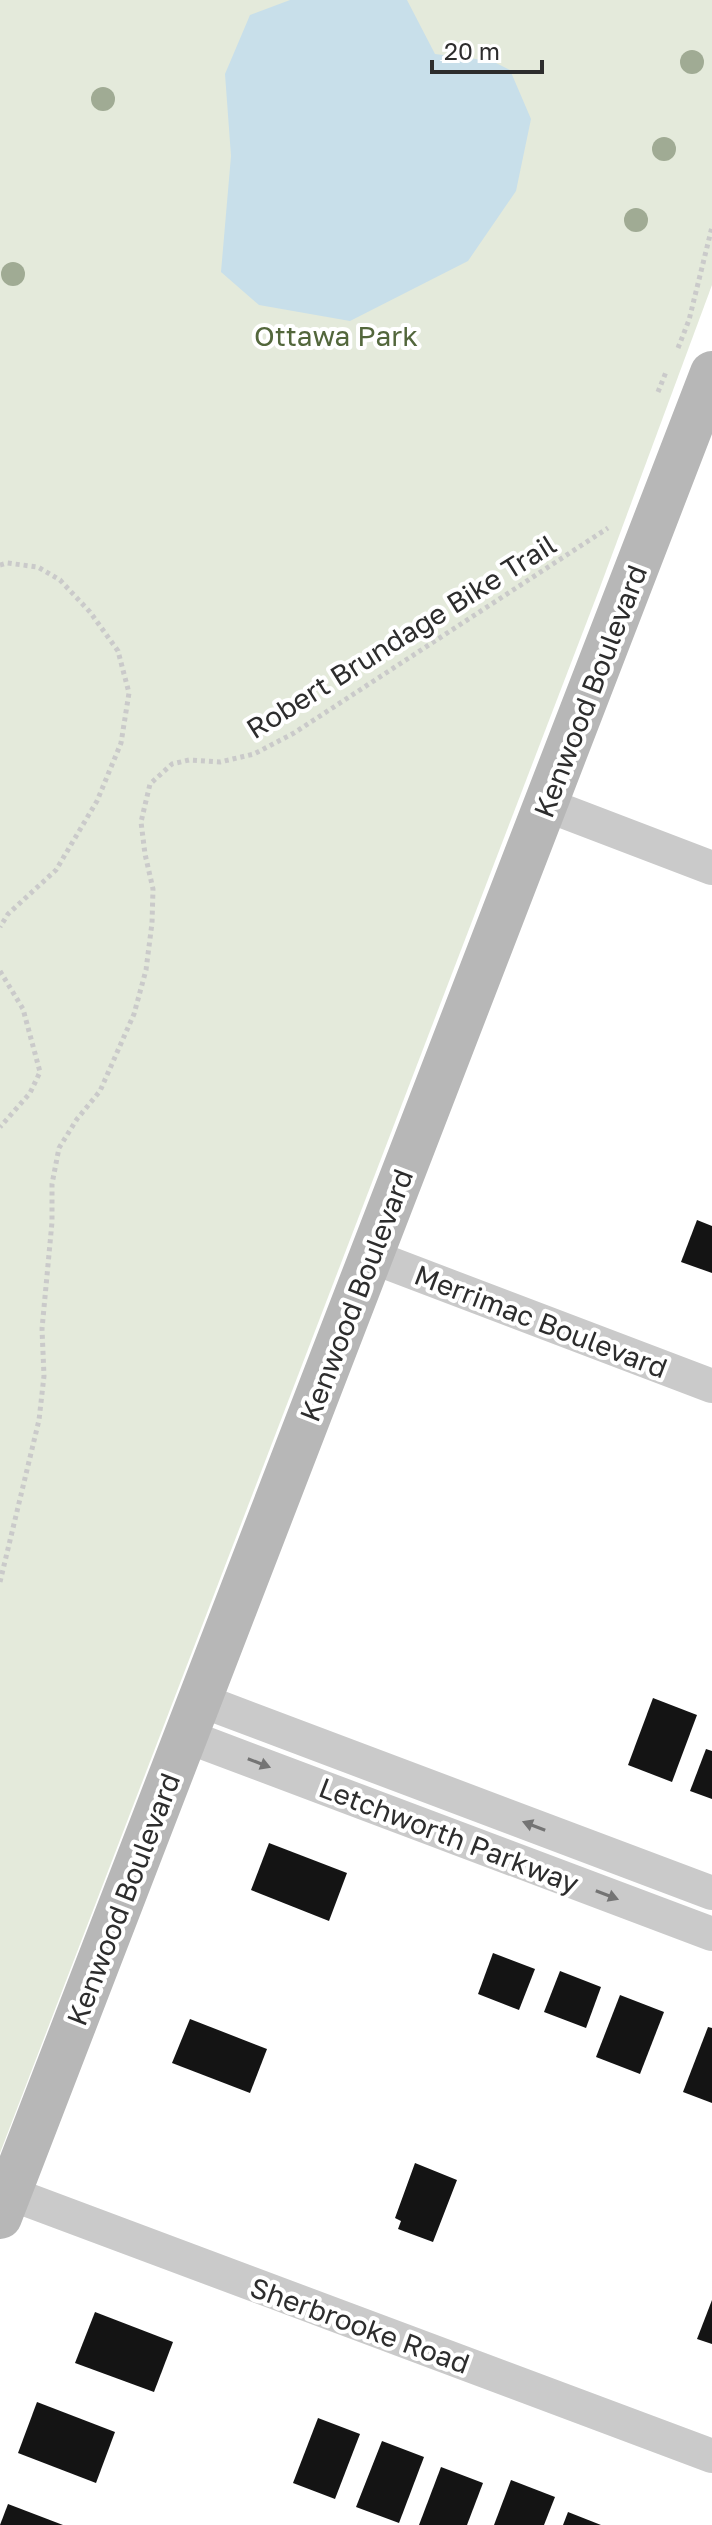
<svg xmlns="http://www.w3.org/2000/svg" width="712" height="2525" font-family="'Golos Text',sans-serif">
	<rect width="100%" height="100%" fill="#fff"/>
	<path fill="#e4eadb" d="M0,0H712V285L599,590L0,2153Z"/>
	<path fill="#c8dfea" d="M290,0H407L435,54L492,61L510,70L531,119L516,191L468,261L350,321L259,305L221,272L231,156L225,74L250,15Z"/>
	<g fill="#141414">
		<path d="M697,1220L712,1226V1273L681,1262Z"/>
		<path d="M653,1698L697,1715L672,1782L628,1765Z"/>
		<path d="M706,1749L712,1751V1799L690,1791Z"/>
		<path d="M269,1843L347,1873L329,1921L251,1890Z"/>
		<path d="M493,1953L535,1969L519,2010L478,1994Z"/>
		<path d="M560,1971L601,1987L586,2028L544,2012Z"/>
		<path d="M620,1995L664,2012L640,2074L596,2057Z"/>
		<path d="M190,2019L267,2049L250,2093L172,2063Z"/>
		<path d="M708,2027L712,2028V2103L683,2092Z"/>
		<path d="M415,2163L457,2180L433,2242L398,2229L401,2221L395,2218Z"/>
		<path d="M712,2300V2344L697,2339Z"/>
		<path d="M95,2312L173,2342L154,2392L75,2363Z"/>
		<path d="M37,2402L115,2432L96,2483L18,2453Z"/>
		<path d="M318,2418L360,2434L335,2499L293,2483Z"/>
		<path d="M382,2441L424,2457L399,2523L356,2507Z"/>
		<path d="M441,2467L483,2483L467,2525H419Z"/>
		<path d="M511,2480L555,2497L544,2525H494Z"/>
		<path d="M8,2504L63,2525H0Z"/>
		<path d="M568,2512L601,2525H563Z"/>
	</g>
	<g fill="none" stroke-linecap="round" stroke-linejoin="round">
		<g stroke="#cacaca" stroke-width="5" stroke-dasharray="4 4" stroke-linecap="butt">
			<path d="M678,348L689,320L712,227"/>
			<path d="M658,392L666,372"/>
			<path d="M0,565L7,563L38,567L60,580L90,612L118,651L129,693L121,743L97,801L56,870L8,914L0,927"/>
			<path d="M0,971L23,1009L40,1072L30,1093L0,1127"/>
			<path d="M0,1582L39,1420L44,1376L42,1329L52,1222V1184L59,1148L77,1119L100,1091L134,1014L146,970L152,923L153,889L145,854L141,822L150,784L172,764L189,760L220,762L254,754L294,733L608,528"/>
		</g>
		<g stroke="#cacaca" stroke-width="34">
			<path d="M547,805L712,868"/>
			<path d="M370,1256L712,1386"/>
			<path d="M200,1700L712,1893"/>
			<path d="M186,1736L712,1934"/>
			<path d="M9,2193L712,2456"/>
		</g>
		<path stroke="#b7b7b7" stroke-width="44" d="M0,2217L712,373"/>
	</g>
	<g fill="#a0ab94">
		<circle cx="692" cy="62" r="12"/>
		<circle cx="103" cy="99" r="12"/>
		<circle cx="664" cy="149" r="12"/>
		<circle cx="636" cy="220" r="12"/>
		<circle cx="13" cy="274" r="12"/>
	</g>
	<defs><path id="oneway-solid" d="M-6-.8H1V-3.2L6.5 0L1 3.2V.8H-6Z" transform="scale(2)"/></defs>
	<g fill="#747474">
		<use href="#oneway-solid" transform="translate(259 1763) rotate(21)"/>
		<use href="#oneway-solid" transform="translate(534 1826) rotate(-159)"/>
		<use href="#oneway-solid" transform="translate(607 1895) rotate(21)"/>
	</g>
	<g text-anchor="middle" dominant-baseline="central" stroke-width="8" stroke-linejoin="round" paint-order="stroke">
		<g font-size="28" fill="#53673c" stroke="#fff">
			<text x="336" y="335">Ottawa Park</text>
		</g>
		<g font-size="28" fill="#2d2d2d" stroke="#fff">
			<text transform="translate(401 636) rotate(-32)">Robert Brundage Bike Trail</text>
			<text transform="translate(590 691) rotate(-69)">Kenwood Boulevard</text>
			<text transform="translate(356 1295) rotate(-69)">Kenwood Boulevard</text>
			<text transform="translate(541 1321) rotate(21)">Merrimac Boulevard</text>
			<text transform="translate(449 1835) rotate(21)">Letchworth Parkway</text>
			<text transform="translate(123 1899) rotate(-69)">Kenwood Boulevard</text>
			<text transform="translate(360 2325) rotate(20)">Sherbrooke Road</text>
		</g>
	</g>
	<path d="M432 60v12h110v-12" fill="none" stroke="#2d2d2d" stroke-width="4"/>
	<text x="444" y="60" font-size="24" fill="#2d2d2d" stroke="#ffffff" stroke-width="6" paint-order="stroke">20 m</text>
</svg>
